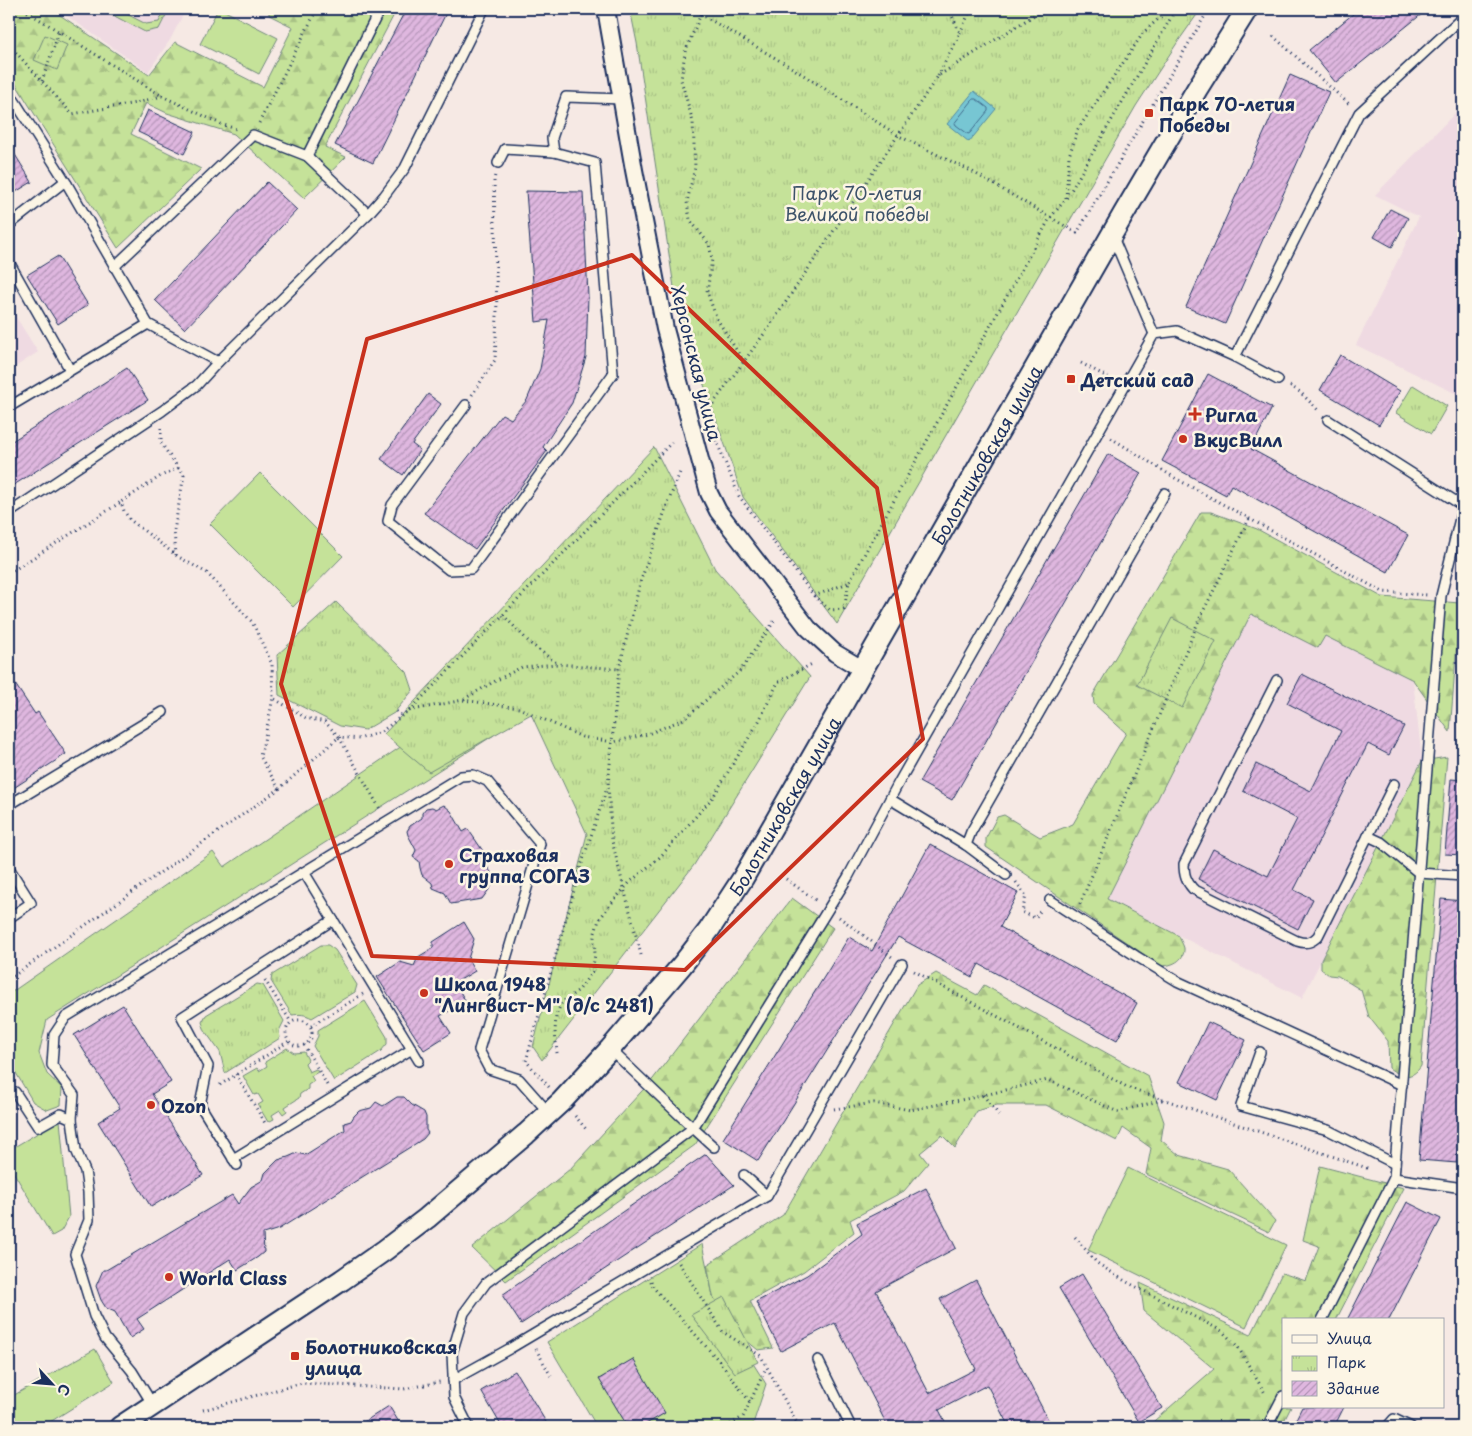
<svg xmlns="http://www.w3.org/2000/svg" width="1472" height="1436" font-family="'Playpen Sans',sans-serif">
	<defs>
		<pattern id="forest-firs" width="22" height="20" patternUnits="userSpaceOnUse" patternTransform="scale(1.25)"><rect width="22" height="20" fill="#c5e299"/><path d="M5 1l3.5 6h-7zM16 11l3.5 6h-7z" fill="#a9c286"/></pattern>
		<pattern id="park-tufts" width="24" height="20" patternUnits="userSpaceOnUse" patternTransform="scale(1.25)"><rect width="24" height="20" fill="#c5e299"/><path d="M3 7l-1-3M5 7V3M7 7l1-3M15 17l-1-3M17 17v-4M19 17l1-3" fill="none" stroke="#a9c286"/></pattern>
		<pattern id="building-hatch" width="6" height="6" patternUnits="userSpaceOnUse" patternTransform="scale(1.25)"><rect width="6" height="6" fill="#dfb7df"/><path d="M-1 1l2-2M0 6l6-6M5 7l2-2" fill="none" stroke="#b495b8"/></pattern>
	</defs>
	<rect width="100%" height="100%" fill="#f6e9e4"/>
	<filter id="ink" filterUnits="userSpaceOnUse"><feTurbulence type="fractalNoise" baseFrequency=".02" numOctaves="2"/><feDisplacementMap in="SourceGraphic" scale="10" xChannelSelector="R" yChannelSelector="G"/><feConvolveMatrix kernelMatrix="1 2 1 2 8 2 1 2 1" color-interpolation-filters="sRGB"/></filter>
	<g filter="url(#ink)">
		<g fill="#efdae2">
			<path d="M57,9H186L170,40L148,72Z"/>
			<path d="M1463,105V397L1356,345L1419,217L1375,195Z"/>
			<path d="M9,306L38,352L9,371Z"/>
			<path d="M1251,614L1318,647L1324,635L1413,680L1422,761L1302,998L1107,899Z"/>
		</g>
		<g fill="#c5e299" stroke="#70887c">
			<path d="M101,9H117L146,24L159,22L165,9H169L159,29L145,32Z"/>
			<path d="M218,9H221L278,38L259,74L200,44Z"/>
			<path d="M260,473L343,556L293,607L210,524Z"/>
			<path d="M424,731L494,735L47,1020L39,1053L47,1074L62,1088L61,1105L47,1110L33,1102L9,1061V994L213,852L224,867Z"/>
			<path d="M365,1001L387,1037V1044L381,1051L334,1081L313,1046L318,1036V1030Z"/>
			<path d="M287,1048L294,1053L304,1052L308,1060L305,1063L309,1072L316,1069L318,1072L311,1076L314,1081L308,1085V1089L300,1094L299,1098L285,1107L287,1111L283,1114L280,1110L272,1115L274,1119L268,1122L258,1105L263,1102L258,1094L254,1095L243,1076L257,1068L259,1071L267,1066L265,1062Z"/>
			<path d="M60,1120L69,1217L61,1231L52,1236L9,1165V1150Z"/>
			<path d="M1128,1168L1286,1245L1246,1327L1088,1250Z"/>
			<path d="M702,1244L713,1296L730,1327L766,1384L752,1427H597L547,1342Z"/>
			<path d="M95,1349L114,1382L42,1427H9V1398Z"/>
		</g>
		<g fill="url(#forest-firs)" stroke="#70887c">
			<path d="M9,9H51L149,75L175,42L263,87L293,27L269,15V9H397L325,147L346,157L304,198L234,134L167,113L146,103L131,134L201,169L118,248L9,73Z"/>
			<path d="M1201,512H1211L1257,529L1382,597L1460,603L1450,732L1413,680L1325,636L1318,648L1251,614L1107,899L1179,936C1180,940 1183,944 1184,948C1185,961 1171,966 1161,966L986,847V838L997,817L1004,815L1040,837L1073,824L1126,733L1094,704L1093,695Z"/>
			<path d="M1447,757L1421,1066C1412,1080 1401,1077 1389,1068L1388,1041L1369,1017L1361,990L1338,976L1329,975L1321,969V960L1422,761Z"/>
			<path d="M792,898L833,928L695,1145L506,1281L472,1248L570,1169L653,1079Z"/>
			<path d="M936,973L977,995L984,985L1148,1076L1164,1122L1161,1140L1179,1155L1228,1169L1275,1221L1269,1232L1146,1174L1151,1148L1123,1128L1117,1141L1046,1105H997L977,1111L955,1148L942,1135L920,1153L928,1163L904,1191L850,1220L854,1232L804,1271L750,1301L773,1348L758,1350L730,1327L713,1296L707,1265L783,1215L917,985Z"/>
			<path d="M1320,1166L1404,1188L1336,1320H1283V1407H1291L1281,1427H1147L1214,1369L1144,1311L1140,1283L1251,1335L1282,1273L1306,1281L1319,1246L1303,1240Z"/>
		</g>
		<g fill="url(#park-tufts)" stroke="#70887c">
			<path d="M630,9H1201L1177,43L1136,106L837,624L743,497L677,307L637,43Z"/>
			<path d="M45,35L67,45L57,70L34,60Z"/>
			<path d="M1413,385L1447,406L1431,434L1396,413Z"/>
			<path d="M654,447L715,569L810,677L694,865L542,1060L533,1047L587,834L531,714L429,772L384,734Z"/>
			<path d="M336,602L407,672L413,690L394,713L365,730L340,726L279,695L277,655Z"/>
			<path d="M1172,618L1216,641L1182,708L1137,685Z"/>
			<path d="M321,945H328L335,950L357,985L355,992L312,1018C305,1014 300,1014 292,1015L271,981L272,975Z"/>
			<path d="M257,984L263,985L284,1021L279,1031L280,1038L225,1073L220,1052L205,1031L202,1022L206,1015Z"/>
			<path d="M724,1297L758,1362L735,1373L691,1315Z"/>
		</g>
		<path fill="#77c6d3" stroke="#528aa4" d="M974,91L996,109L969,142L947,124Z"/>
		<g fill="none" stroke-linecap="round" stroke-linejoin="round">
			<path stroke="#406b8d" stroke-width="1" d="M974,99H976L988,108V111L970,133L968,134L956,125L955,123Z"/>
		</g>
		<g fill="url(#building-hatch)" stroke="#1b2f5e">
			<path d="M406,9H448L373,163L335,145Z"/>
			<path d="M1359,9H1428L1336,83L1309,50Z"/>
			<path d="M1290,75L1329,92L1225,324L1186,307Z"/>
			<path d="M148,110L195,132L184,154L138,132Z"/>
			<path d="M9,145L32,182L9,196Z"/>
			<path d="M267,182L297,210L185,329L155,300Z"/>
			<path d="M526,191L583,192L588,296L586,357L572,403L543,447L547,451L475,549L424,513L502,414L511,419L527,400L540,369L549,320L536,322Z"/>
			<path d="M1390,209L1408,218L1392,247L1374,237Z"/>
			<path d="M58,256L88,305L58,324L27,275Z"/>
			<path d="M1340,355L1400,391L1379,425L1320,390Z"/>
			<path d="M127,368L148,400L9,488V443Z"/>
			<path d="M1208,374L1272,408L1251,449L1408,535L1388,572L1231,485L1226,495L1162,461Z"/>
			<path d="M428,394L441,404L412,444L420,450L403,475L381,459Z"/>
			<path d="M1108,454L1141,473L952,800L919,782Z"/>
			<path d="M1302,674L1404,726L1389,755L1368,744L1294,890L1313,899L1298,929L1198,879L1213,849L1268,876L1297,819L1243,791L1256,764L1311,791L1341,731L1287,703Z"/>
			<path d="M9,675L35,714L38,712L66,754L9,791Z"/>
			<path d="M1451,779L1463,780V855L1445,854Z"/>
			<path d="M444,805L451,811L463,832L468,829L483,851L479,854L496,880L482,899L451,904L445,893L433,888L432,883L422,875L420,868L419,861L413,857L416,850L408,835L407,831L410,826L422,818V813L426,808L432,807L436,809Z"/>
			<path d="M930,844L1018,893L1000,927L1137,1003L1117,1040L979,964L972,977L898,937L758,1161L723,1139L849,937L872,951Z"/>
			<path d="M1441,899L1463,901V1083L1457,1163L1419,1160Z"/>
			<path d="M464,922L474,939L468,959L475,971L455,983L466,1002L440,1016L451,1033L424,1050L377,977L400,962L414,966L418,957L433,948V942Z"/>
			<path d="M123,1005L171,1082L152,1094L203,1175L151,1207L98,1122L120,1108L74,1035Z"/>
			<path d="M1208,1022L1246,1040L1217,1100L1179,1082Z"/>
			<path d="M397,1097H404L412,1105L424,1112L426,1117V1130L428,1133L423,1139L279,1229L263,1234L264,1252L258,1257L237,1270L230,1259L137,1319L144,1329L130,1338L115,1312L106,1308L101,1300L96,1286L103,1270H106L232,1195L238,1204L251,1187L263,1180L265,1173L278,1160L288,1157L297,1153L305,1155L345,1130L344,1123L351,1121L354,1116L359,1111L371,1108L376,1102L383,1106Z"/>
			<path d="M706,1154L734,1185L521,1324L502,1295Z"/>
			<path d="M926,1188L956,1248L876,1291L929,1393L976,1369L940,1299L976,1280L1052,1427H1009L987,1385L939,1410L948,1427H888L835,1323L781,1351L756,1302L807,1275L862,1234L857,1223Z"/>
			<path d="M1407,1202L1441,1219L1389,1320H1347Z"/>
			<path d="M1082,1274L1162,1408L1139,1422L1059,1288Z"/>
			<path d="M633,1359L665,1413L641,1427H628L599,1379Z"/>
			<path d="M515,1371L549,1427H502L481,1391Z"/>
			<path d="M389,1406L402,1427H356Z"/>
			<path d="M1302,1407H1344L1334,1427H1292Z"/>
		</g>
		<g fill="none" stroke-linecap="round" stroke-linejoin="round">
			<g stroke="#1b2f5e" stroke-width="12">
				<g id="service">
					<path d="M9,92L67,184L148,324L218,362L368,214L384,196L405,168L484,9"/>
					<path d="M554,152L552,138L566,97L622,99"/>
					<path d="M307,156L380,9"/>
					<path d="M9,225L64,182L67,184"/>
					<path d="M1112,235L1154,334"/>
					<path d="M9,262L70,370"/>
					<path d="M114,267L253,135L307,156L368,214"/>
					<path d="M1235,357L1278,380"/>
					<path d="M466,405L392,505L388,521L449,570L471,569L613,374L595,163L554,152L505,149L498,163"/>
					<path d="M9,407L148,324"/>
					<path d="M1328,420L1463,506"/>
					<path d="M9,513L162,411L197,385L218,362"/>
					<path d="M1277,680L1184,864C1184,875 1186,881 1193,889L1297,941C1306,944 1311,943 1318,936L1394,784"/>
					<path d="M890,799L966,845L1006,875"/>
					<path d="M9,805L163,712"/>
					<path d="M1368,836L1381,842L1419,873L1463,876"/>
					<path d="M966,845L971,832L1165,493"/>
					<path d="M9,868L31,903L9,918"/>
					<path d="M304,872L419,1061"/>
					<path d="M1050,900L1136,956L1177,981L1402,1085"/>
					<path d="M1260,1052L1241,1106L1328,1130L1395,1164"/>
					<path d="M15,1092L38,1127L61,1114L72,1119"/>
					<path d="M714,1147L693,1128L848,877L899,782L1154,334L1177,331L1235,357L1359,113L1463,17"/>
					<path d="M233,1159L412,1049"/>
					<path d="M237,1165L200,1105L208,1066L182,1017L333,920"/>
					<path d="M744,1175L767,1196"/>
					<path d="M1394,1178L1441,596L1463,506V491"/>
					<path d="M1322,1320L1394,1178L1463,1188"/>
					<path d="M818,1360L851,1427"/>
					<path d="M453,1380L509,1349L767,1196L902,964"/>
					<path d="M153,1405L132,1371L105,1338L94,1316L75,1254L89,1220L88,1192L85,1171L76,1150L72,1119L74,1095L52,1065L54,1035L66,1017L461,776L473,775L487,781L540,844L479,1050L489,1069L519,1079L549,1113"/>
					<path d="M469,1427L454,1397L452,1353L464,1313L486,1283L693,1128L610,1049"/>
					<path d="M1267,1427L1283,1396"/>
					<path d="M1387,1427L1394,1419L1411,1427"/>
				</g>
			</g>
			<g stroke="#1b2f5e" stroke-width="20">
				<path id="minor" d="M606,9L634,170L665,329L709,493L718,511L808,628L835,653L862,669"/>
			</g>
			<g stroke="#1b2f5e" stroke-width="24">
				<g id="tertiary">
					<path id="s1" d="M120,1427L342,1280L385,1250L427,1218L526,1134L562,1101L610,1049L682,965L709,930L743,878L1123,215L1197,89L1247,9"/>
				</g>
			</g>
			<g stroke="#1b2f5e" stroke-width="3" stroke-dasharray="1 4" stroke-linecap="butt">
				<path d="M23,9L162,96"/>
				<path d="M692,9L794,69L899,136L971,171L1077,233L1209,9"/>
				<path d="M701,14L685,52L681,80L693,122L695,167L687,202L690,220L709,244L712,259L707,292L717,319L744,362"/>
				<path d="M960,33L971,9"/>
				<path d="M1273,36L1349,104"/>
				<path d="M9,45L72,114L136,103L162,96L221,124L239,130"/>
				<path d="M938,76L960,33L949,9"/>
				<path d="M42,81L59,32"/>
				<path d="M259,123L317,9"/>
				<path d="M1066,198L1069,156L1078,129L1144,32L1169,9"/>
				<path d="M1081,363L1111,379"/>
				<path d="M1290,386L1300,392L1319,411"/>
				<path d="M472,395L495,360L497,315L494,180L495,175"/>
				<path d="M707,412L769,327L938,76L1044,9"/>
				<path d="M161,428V443L178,468L161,476L121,502L124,511L130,520L177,556L207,573L252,622L272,664L273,698L306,718L325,722L339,737L359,739L381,732L408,711L463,700L519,708L582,737L613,742L648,734L684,719L741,670L775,620"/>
				<path d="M1111,438L1175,478L1383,592L1428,595"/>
				<path d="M716,440L739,496L814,596L830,610L844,609L849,582L1050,218L1066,199L1176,9"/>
				<path d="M176,555L174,531L184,475L178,468"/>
				<path d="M9,573L121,502"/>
				<path d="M814,596L848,583"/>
				<path d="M503,615L531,644L558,664"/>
				<path d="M464,699L497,680L522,667L558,664L619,669"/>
				<path d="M396,711L402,716"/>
				<path d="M409,711L674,440"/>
				<path d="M279,789L339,737L380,809"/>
				<path d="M786,879L818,902"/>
				<path d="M1016,882L1026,896L1022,912L1035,918L1041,910"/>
				<path d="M1080,904L1199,620L1249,519"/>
				<path d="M839,917L892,957"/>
				<path d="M641,955L612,841L608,785L619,669L640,583L667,505L681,470"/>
				<path d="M914,971L1127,1087L1370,1169"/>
				<path d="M9,979L279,789L260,756L264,741L273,698"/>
				<path d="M265,980L291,1022"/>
				<circle cx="299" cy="1033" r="13"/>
				<path d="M311,1026L363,994"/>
				<path d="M304,1045L327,1085"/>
				<path d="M557,1053L555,1032L556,1015L562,1002L579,990L592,972L595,954L594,936L599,920L610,905L630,882L660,857L713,797L759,721L778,682L814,663"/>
				<path d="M236,1074L265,1123"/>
				<path d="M220,1085L289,1041"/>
				<path d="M549,1087L526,1061L580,869L607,788"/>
				<path d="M983,1095L999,1115"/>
				<path d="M834,1109L874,1103L910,1110L976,1097L1048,1080L1118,1112L1162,1100"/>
				<path d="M575,1116L586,1129"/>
				<path d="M1075,1237L1097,1263L1125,1281L1222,1331L1238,1347L1266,1395"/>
				<path d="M679,1263L723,1332L761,1356L799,1427"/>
				<path d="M651,1281L653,1287L720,1362L750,1402"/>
				<path d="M536,1349L552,1378"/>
				<path d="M203,1410L302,1383L404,1389L440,1382"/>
				<path d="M726,1427L743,1417L766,1368"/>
			</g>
			<use href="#service" stroke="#fcf5e5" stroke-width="9"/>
			<use href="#minor" stroke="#fcf5e5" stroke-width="16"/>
			<use href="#tertiary" stroke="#fcf5e5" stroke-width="20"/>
		</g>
	</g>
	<path fill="none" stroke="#c8321e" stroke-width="4" stroke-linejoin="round" d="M632,255L877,488L923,739L685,970L372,956L281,684L367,339Z"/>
	<g fill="#c8321e" stroke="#fcf5e5" stroke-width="2">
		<rect x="1144" y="108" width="10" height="10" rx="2.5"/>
		<rect x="1066" y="374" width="10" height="10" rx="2.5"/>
		<path d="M1192.5 406.5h5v5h5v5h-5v5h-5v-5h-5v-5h5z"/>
		<circle cx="1183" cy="439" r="5"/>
		<circle cx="449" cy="864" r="5"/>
		<circle cx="424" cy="993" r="5"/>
		<circle cx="151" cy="1105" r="5"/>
		<circle cx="169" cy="1277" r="5"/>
		<rect x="290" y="1351" width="10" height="10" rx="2.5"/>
	</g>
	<g text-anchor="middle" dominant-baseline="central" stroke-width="5" stroke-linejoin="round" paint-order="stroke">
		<g font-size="18" font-weight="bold" fill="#1b2f5e" stroke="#fcf5e5" text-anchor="start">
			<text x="1159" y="103">Парк 70-летия<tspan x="1159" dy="21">Победы</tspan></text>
			<text x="1081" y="379">Детский сад</text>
			<text x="1205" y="414">Ригла</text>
			<text x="1193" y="439">ВкусВилл</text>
			<text x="459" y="854">Страховая<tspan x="459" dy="21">группа СОГАЗ</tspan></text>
			<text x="434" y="983">Школа 1948<tspan x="434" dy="21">"Лингвист-М" (д/с 2481)</tspan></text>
			<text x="161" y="1105">Ozon</text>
			<text x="179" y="1277">World Class</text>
			<text x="305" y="1346">Болотниковская<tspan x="305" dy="21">улица</tspan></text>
		</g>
		<g font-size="18" fill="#3d536a" stroke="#fcf5e5">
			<text x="857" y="192">Парк 70-летия<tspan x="857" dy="21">Великой победы</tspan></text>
		</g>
		<g font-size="18" fill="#1b2f5e" stroke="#fcf5e5">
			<text transform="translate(697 363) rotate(76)">Херсонская улица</text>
			<text stroke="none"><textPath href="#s1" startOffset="1326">Болотниковская улица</textPath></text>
			<text stroke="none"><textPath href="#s1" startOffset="921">Болотниковская улица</textPath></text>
		</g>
	</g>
	<rect width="1472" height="1436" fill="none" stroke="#fcf5e5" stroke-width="30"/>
	<rect x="15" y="15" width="1442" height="1406" fill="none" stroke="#1b2f5e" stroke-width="2" filter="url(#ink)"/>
	<rect x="1282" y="1318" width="162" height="90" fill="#fcf5e5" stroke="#a2a6af"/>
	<rect x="1292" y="1335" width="25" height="8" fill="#fcf5e5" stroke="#a2a6af"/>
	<text x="1327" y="1344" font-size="15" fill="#1b2f5e">Улица</text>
	<rect x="1292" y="1356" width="25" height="15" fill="url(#park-tufts)" stroke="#a2a6af"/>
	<text x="1327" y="1368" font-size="15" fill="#1b2f5e">Парк</text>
	<rect x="1292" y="1381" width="25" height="15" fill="url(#building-hatch)" stroke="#a2a6af"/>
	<text x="1327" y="1394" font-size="15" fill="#1b2f5e">Здание</text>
	<g transform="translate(52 1384) rotate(116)" stroke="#fcf5e5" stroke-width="4" paint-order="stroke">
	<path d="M0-4L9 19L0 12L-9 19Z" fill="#1b2f5e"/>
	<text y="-8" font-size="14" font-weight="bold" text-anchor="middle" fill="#1b2f5e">С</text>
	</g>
</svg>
